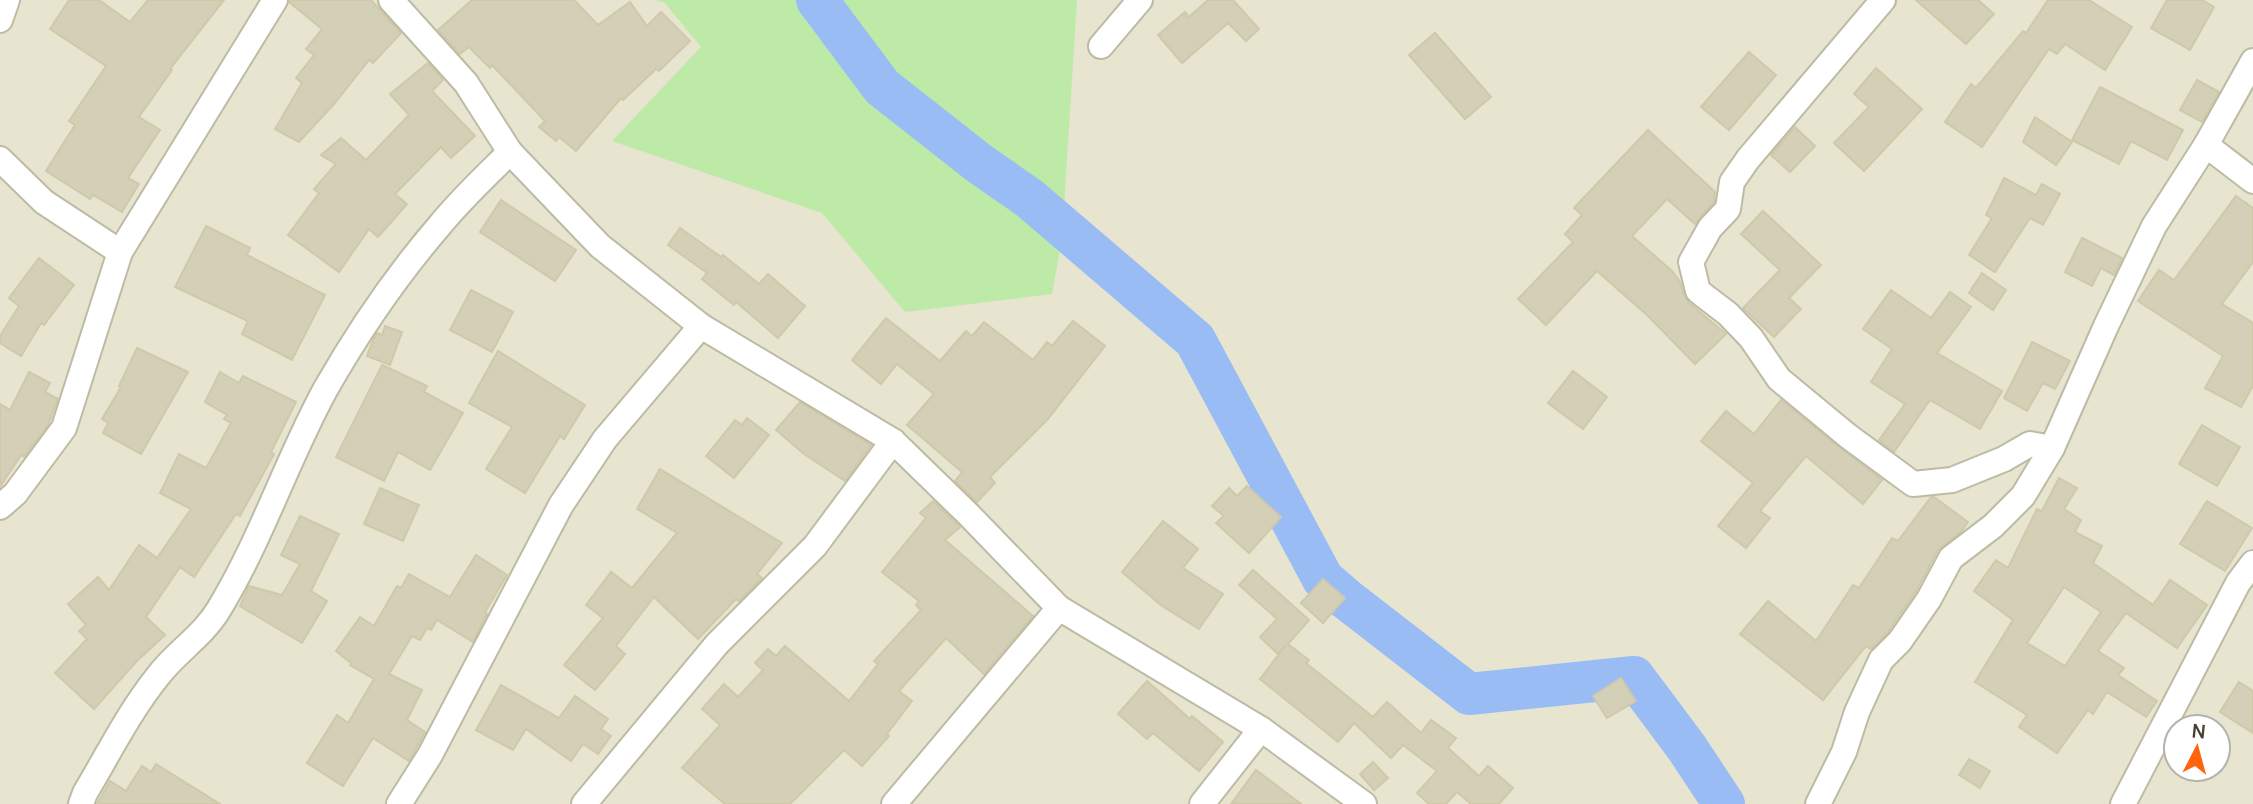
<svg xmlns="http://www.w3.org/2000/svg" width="2253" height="804" font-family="Manrope,sans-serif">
	<rect width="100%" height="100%" fill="#f2f1e2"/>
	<path fill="#e7e4cf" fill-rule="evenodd" d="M0,0H2253V804H0ZM2176,727H2218V769H2176Z"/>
	<path fill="#beeaa7" d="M655,0H1077L1062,238L1052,294L905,312L822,213L612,141L701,47L665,3Z"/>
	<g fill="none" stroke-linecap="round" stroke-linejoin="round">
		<path stroke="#99bcf5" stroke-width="42" d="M817,0L882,87L980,164L1029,198L1195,340L1323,579L1345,598L1469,694L1634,677L1687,748L1724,804"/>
	</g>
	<g fill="#d4cfb7" stroke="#d0c9a9" stroke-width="2" fill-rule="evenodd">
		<path d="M69,0H99L130,22L148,0H224L170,69L172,70L139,117L160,130L128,178L139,184L122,212L93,195L90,199L46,171L75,125L69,121L106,66L50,29Z"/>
		<path d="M290,0H371L401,33L373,63L369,60L334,104L299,142L275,129L302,83L296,78L314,55L306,49L322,29L289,2Z"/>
		<path d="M472,0H574L598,25L630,2L647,26L661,12L690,41L659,71L656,69L623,100L621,98L576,151L559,137L556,141L539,127L545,121L492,65L490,68L469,47L460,54L438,30Z"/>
		<path d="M1208,0H1233L1259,29L1246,41L1228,23L1182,63L1158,35L1185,12L1189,17Z"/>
		<path d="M1916,0H1978L1994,14L1966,44Z"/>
		<path d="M2048,0H2089L2132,27L2105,70L2065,44L2057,54L2049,49L1982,147L1945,122L1971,84L1976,88L2023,31L2026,33Z"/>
		<path d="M2167,0H2202L2214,7L2190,50L2151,28Z"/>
		<path d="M1435,33L1491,97L1465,119L1409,55Z"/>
		<path d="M1749,52L1776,75L1729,130L1701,107Z"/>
		<path d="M428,63L443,80L432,91L475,136L451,158L441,147L395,194L407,204L378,237L369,229L339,272L288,235L319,193L314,189L336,164L321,155L341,138L366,160L409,115L390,94Z"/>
		<path d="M1876,68L1922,109L1864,171L1834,143L1869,107L1854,94Z"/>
		<path d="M2197,80L2219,92L2202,122L2180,110Z"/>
		<path d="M2100,87L2183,130L2167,160L2131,141L2119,164L2072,140Z"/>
		<path d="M2035,117L2072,142L2056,165L2023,142Z"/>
		<path d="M1795,127L1815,146L1790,172L1771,155Z"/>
		<path d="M1648,130L1715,192L1714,202L1695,224L1667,199L1632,236L1672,271L1680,282L1684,294L1689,303L1726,334L1695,364L1648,316L1597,271L1546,325L1518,299L1573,242L1565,234L1582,215L1574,208Z"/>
		<path d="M2004,178L2036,195L2042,184L2060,194L2043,225L2030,218L1995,272L1969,255L1992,218L1986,215Z"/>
		<path d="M2236,196L2253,208V262L2222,304L2253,323V386L2241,407L2205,388L2223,356L2138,301L2159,270L2174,280Z"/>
		<path d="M501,200L576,250L555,281L480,232Z"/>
		<path d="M1763,211L1821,265L1789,298L1801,309L1774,337L1743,308L1780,270L1741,234Z"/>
		<path d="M206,226L250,248L247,255L325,295L292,360L242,334L248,321L175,287Z"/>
		<path d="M680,228L721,257L723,255L759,284L768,274L805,306L778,338L736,302L734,305L702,279L707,273L668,245Z"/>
		<path d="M2082,238L2122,258L2114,275L2101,268L2092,286L2065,272Z"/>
		<path d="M39,258L74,285L44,325L41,323L21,356L0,343V336L19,306L9,298Z"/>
		<path d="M1982,273L2006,290L1993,310L1969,293Z"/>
		<path d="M471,290L513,312L492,352L450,330Z"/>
		<path d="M1891,290L1931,318L1950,292L1971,307L1937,353L2002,391L1980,429L1930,400L1894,452L1879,440L1905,404L1871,382L1892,349L1863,329Z"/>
		<path d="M886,318L940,361L966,331L972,336L984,322L1033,360L1047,342L1052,346L1073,321L1105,346L1047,420L990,477L995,483L977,502L955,481L962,472L907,425L934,394L897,364L881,384L852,360Z"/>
		<path d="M385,326L402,332L390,365L367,356L373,340L377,333L382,335Z"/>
		<path d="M2032,342L2070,361L2055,389L2043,383L2027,411L2004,398Z"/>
		<path d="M137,348L188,372L141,454L103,433L108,423L102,419L121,387L119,386Z"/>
		<path d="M498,351L585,405L564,439L560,436L525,493L486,469L512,427L469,403Z"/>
		<path d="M382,365L427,386L424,392L463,413L430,470L398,452L384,481L336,457Z"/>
		<path d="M1573,371L1607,397L1583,429L1548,403Z"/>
		<path d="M29,372L50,383L45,392L58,399L48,425L24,457L21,455L0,487V404L10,410Z"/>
		<path d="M220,372L239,383L243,376L296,402L271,452L274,454L240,516L236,514L194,577L180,567L146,617L165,635L136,662L94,709L55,673L87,639L79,631L86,625L68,604L98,577L109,590L139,545L157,558L191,509L160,493L179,454L206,468L231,423L224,419L227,415L205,402Z"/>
		<path d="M1781,400L1839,447L1882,480L1863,504L1806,456L1760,511L1770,518L1746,548L1718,526L1753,483L1701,441L1726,411L1754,434Z"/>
		<path d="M800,402L871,445L845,481L804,454L776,430Z"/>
		<path d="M747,418L769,435L734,478L706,456L735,420L742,425Z"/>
		<path d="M2202,425L2240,447L2217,486L2179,464Z"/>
		<path d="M660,469L782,543L757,574L762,578L739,601L736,599L698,639L654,597L616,646L625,654L595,690L564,665L603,618L586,605L611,572L632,588L677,533L637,509Z"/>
		<path d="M2059,478L2077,488L2064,509L2081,520L2075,532L2102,546L2093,563L2153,605L2170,580L2207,605L2177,648L2126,613L2098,651L2124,668L2118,675L2157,701L2146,717L2107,692L2093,714L2088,710L2057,753L2019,727L2027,715L1975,682L2013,620L1974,591L1996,560L2008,568L2037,509L2042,511ZM2064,587L2101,612L2065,666L2027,643Z"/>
		<path d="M1247,486L1281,517L1249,553L1216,523L1224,516L1212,506L1229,488L1237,496Z"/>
		<path d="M380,488L419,505L403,541L364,524Z"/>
		<path d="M1931,497H1934L1968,522L1961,532L1938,550L1916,591L1887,633L1871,649L1866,646L1823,700L1740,634L1768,601L1816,641L1853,585L1859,588L1892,538L1898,541Z"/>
		<path d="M933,501L960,527L945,540L1033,616L984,674L946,638L899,691L912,701L887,734L889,736L862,766L844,750L790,804H725L682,768L720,725L702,709L724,684L738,697L763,670L755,663L768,649L776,656L785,646L849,701L878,664L874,661L921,610L916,605L919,601L882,572L926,518L920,513Z"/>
		<path d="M2207,501L2252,528L2225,571L2180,544Z"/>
		<path d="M300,516L339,534L311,591L327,601L302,643L240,606L249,586L282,595L300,564L281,555Z"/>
		<path d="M1163,521L1198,549L1183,568L1223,594L1199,629L1162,606L1122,572Z"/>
		<path d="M476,555L507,575L485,612L487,614L473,642L437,620L431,630L427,628L420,640L412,636L389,674L422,690L407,720L425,732L409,761L373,738L343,786L307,763L337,715L348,723L374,679L350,665L351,663L336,651L360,617L374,626L397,586L401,588L409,574L450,597Z"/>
		<path d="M1253,570L1309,620L1288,644L1309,660L1306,663L1373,717L1387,702L1421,733L1431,720L1456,738L1448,748L1479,776L1488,766L1513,788L1499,804H1471L1457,792L1446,804H1429L1417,793L1437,771L1403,745L1391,758L1354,723L1338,742L1260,679L1286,645L1278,654L1260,637L1277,619L1239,585Z"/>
		<path d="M1323,579L1345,598L1323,623L1301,603Z"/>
		<path d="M1621,678L1636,701L1607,718L1593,696Z"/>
		<path d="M1147,681L1190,719L1192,716L1223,742L1199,771L1153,733L1147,739L1118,714Z"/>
		<path d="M2239,682L2253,691V733L2220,712Z"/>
		<path d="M501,685L559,718L575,696L608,719L601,729L611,736L598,754L583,744L571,761L526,729L513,750L476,730Z"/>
		<path d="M1969,759L1990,771L1980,788L1959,775Z"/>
		<path d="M1373,762L1388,778L1374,790L1360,774Z"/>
		<path d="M156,764L220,804H97L110,781L126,791L142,766L151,772Z"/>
		<path d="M1256,770L1301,804H1231Z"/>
	</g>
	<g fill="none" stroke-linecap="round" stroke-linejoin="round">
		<g stroke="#bebba4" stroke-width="28">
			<g id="minor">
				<path d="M391,0L466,83L510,152L600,246L701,326L893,441L968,514L1059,608L1261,729L1364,804"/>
				<path d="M1883,0L1748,159L1732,182L1728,209L1710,228L1691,262L1698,291L1728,314L1751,338L1779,379L1848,436L1913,484L1952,480L2004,459L2030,444L2052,448"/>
				<path d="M0,20L7,0"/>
				<path d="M1101,46L1140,0"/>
				<path d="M2206,145L2253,181"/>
				<path d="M0,159L44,202L120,252"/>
				<path d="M0,507L15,494L64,428L120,252L275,0"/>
				<path d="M81,804L85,793C109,753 129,712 158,676C176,652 203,636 219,609C261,540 286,462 325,390C358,332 396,276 440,225C461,199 486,176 510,152"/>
				<path d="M399,804L430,755L561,505L605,439L701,326"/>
				<path d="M584,804L717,644L815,546L893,441"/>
				<path d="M894,804L1059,608"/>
				<path d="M1202,804L1261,729"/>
				<path d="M1818,804L1844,752L1857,712L1881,660L1900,641L1929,599L1951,558L1993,526L2023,496L2052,448L2106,326L2154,226L2206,145L2253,61"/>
				<path d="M2123,804L2238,583L2253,563"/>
			</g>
		</g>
		<use href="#minor" stroke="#fff" stroke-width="24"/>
	</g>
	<g transform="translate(2197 748) rotate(6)"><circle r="33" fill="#ffffff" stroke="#b4b3ad" stroke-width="2"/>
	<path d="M0-5L12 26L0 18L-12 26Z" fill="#ff630c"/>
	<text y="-10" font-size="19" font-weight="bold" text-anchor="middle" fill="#444132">N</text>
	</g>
</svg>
